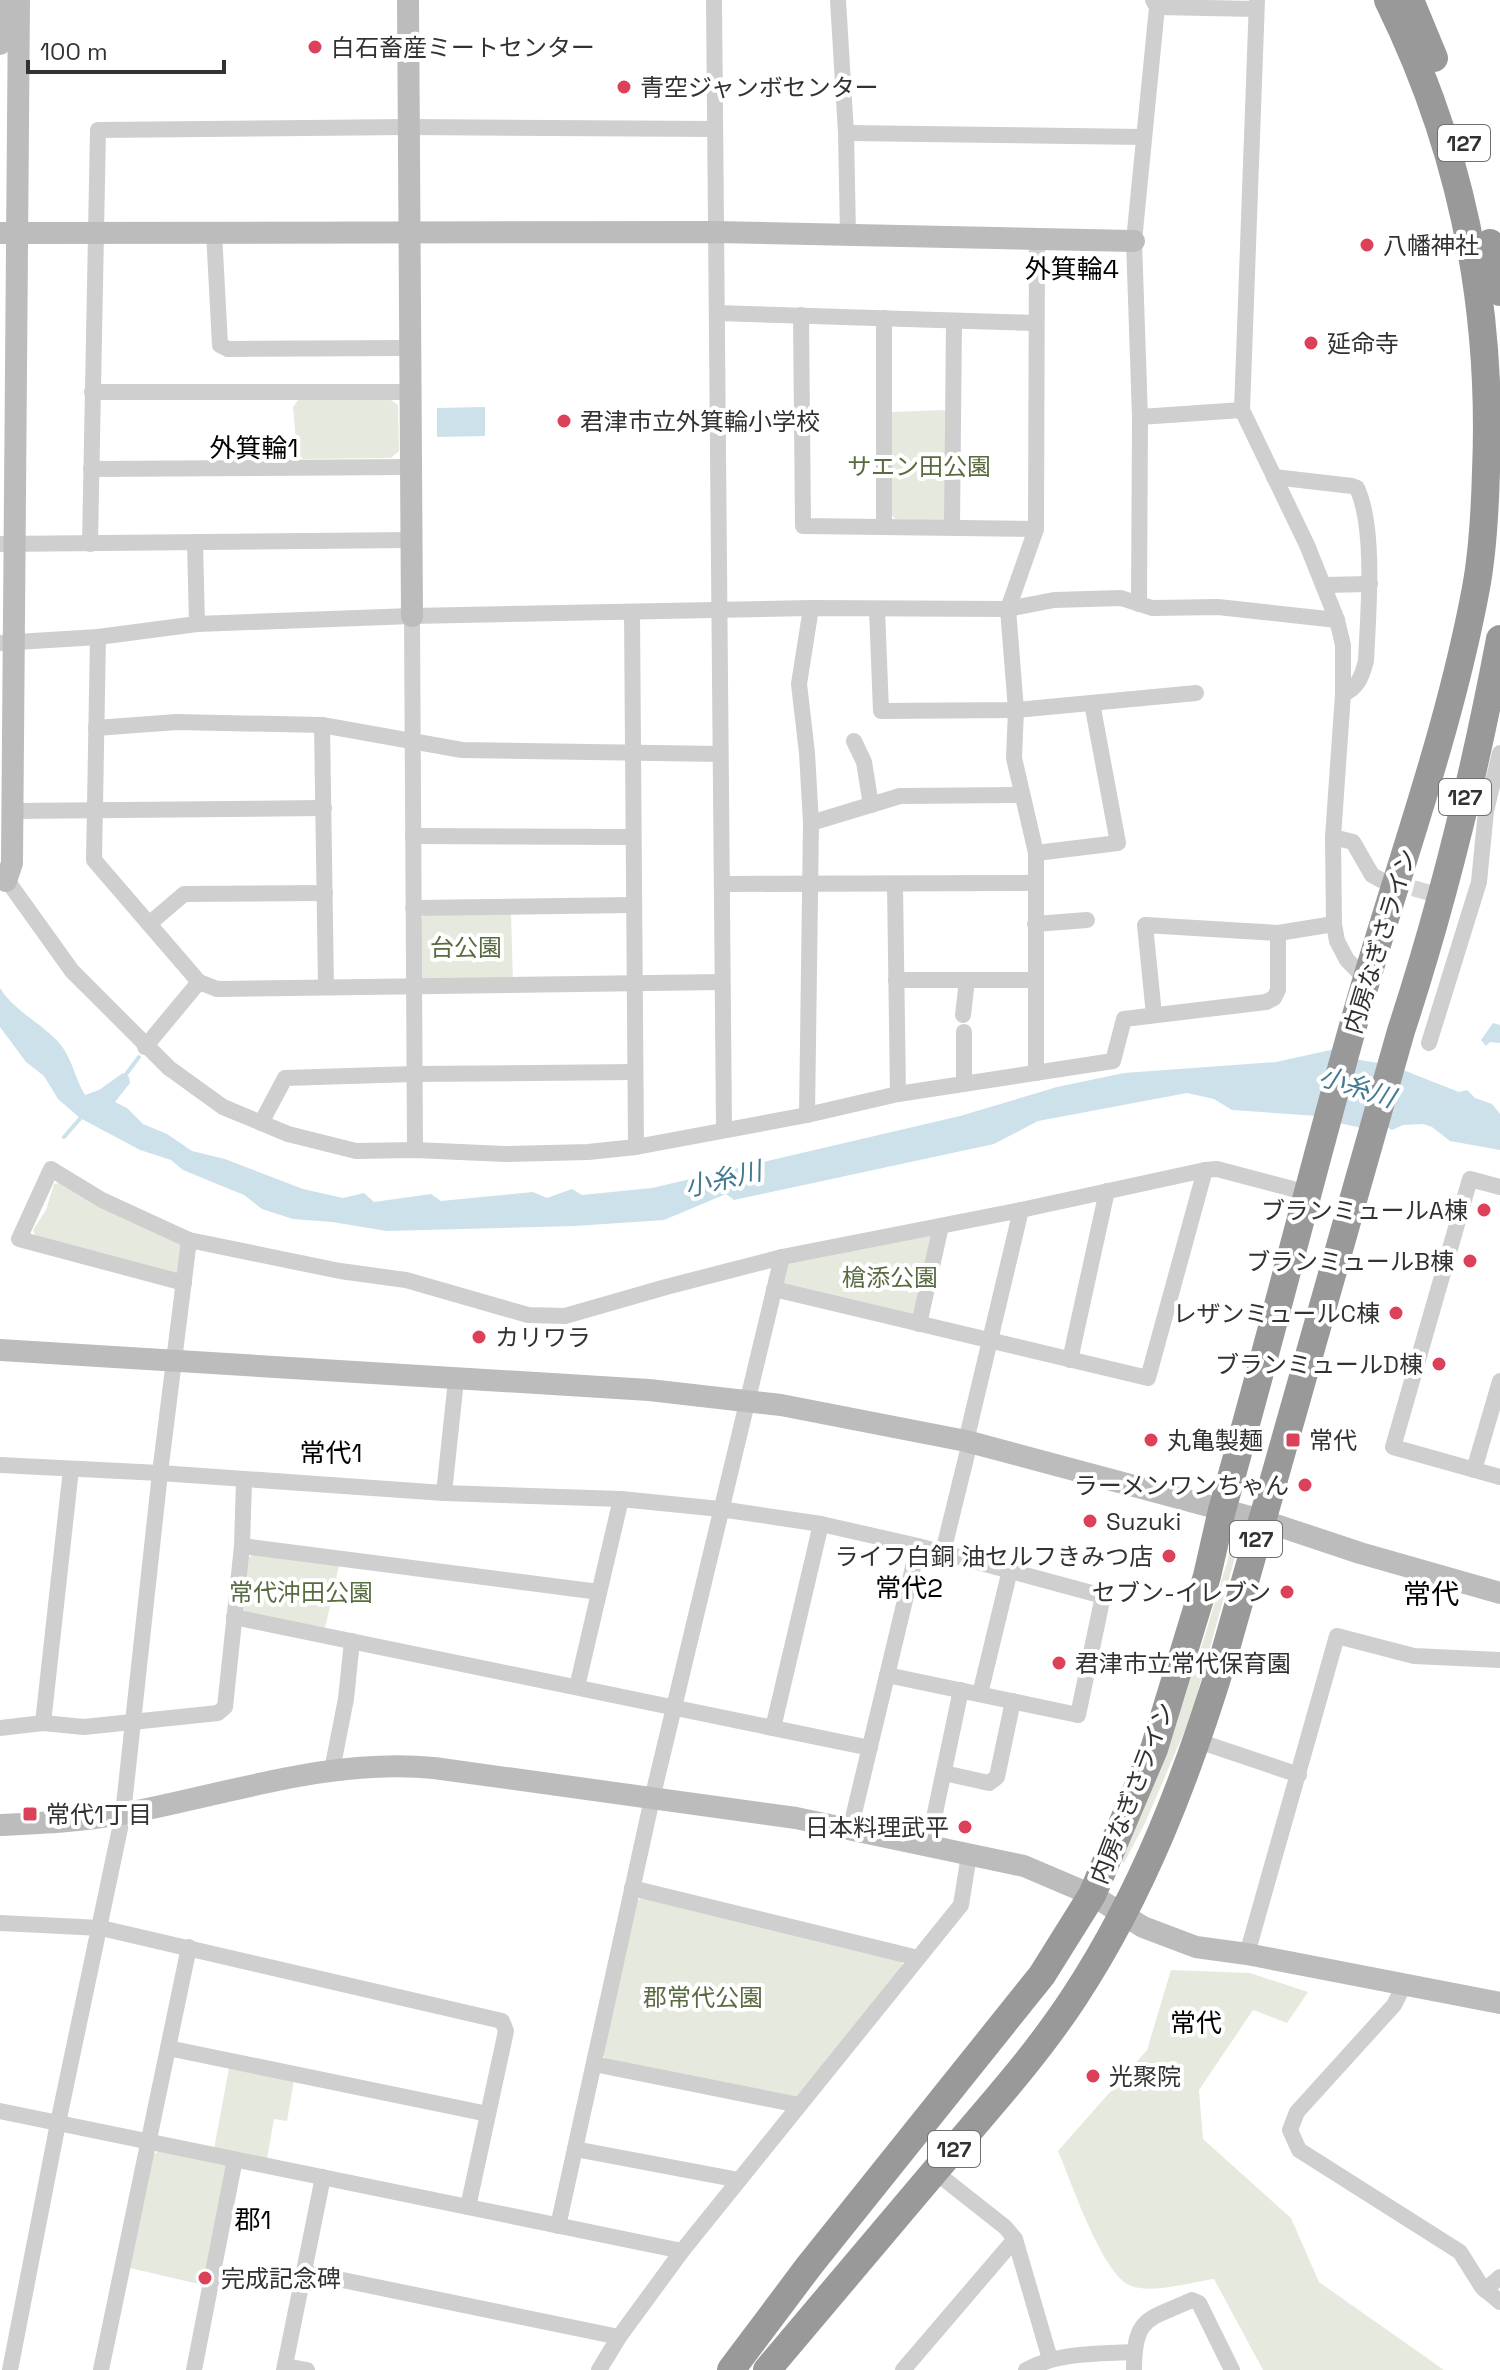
<svg xmlns="http://www.w3.org/2000/svg" width="1500" height="2370" font-family="'Space Grotesk','Noto Sans JP',sans-serif">
	<rect width="100%" height="100%" fill="#fff"/>
	<g fill="#e6eade">
		<path d="M388,398L398,405L399,451L391,458L303,459L297,453L293,407L298,400Z"/>
		<path d="M943,410L947,412L948,515L943,521L895,519L891,514V412Z"/>
		<path d="M511,913L513,981H420L419,921L424,915Z"/>
		<path d="M64,1181L180,1242L183,1249L180,1273L172,1275L36,1238L33,1230L46,1210L54,1184Z"/>
		<path d="M931,1234L917,1314L911,1317L782,1284L788,1262Z"/>
		<path d="M1231,1549L1235,1552L1234,1561L1191,1716L1146,1821L1124,1863L1117,1858L1202,1645Z"/>
		<path d="M253,1554L339,1566L325,1628L247,1614L243,1609L247,1559Z"/>
		<path d="M641,1898L901,1960L903,1966L795,2098L607,2062L603,2054L637,1901Z"/>
		<path d="M1171,1970L1250,1973L1308,1992L1287,2023L1253,2010L1199,2090L1203,2139L1291,2218L1319,2282L1444,2370H1263L1214,2279C1192,2282 1149,2295 1129,2285C1101,2271 1071,2181 1058,2151L1147,2050Z"/>
		<path d="M229,2068L294,2080L287,2121L274,2119L267,2159L214,2149Z"/>
		<path d="M160,2150L226,2164L229,2168L207,2286L130,2268L152,2156Z"/>
	</g>
	<g fill="#cce1ea">
		<path d="M485,407V436L437,437V408Z"/>
		<path d="M0,988C14,1011 42,1023 60,1044C72,1058 75,1079 85,1095L99,1090L123,1073L129,1077L130,1083L115,1102L127,1108L143,1124L167,1134L192,1151L225,1159L303,1189L343,1198L364,1193L374,1202L431,1194L441,1201L533,1192L547,1198L572,1189L582,1195L652,1188L960,1116L1057,1087L1124,1073L1276,1062L1335,1049L1318,1116L1232,1110L1214,1099L1187,1093L1038,1121L994,1144L734,1200L726,1194L664,1220L575,1226L387,1231L332,1222L293,1219L262,1209L244,1195L183,1170L171,1160L140,1150L80,1118L58,1099L44,1076L26,1062L0,1027Z"/>
		<path d="M1493,1023L1500,1025V1043L1490,1042L1486,1046L1481,1040Z"/>
		<path d="M1354,1059L1385,1064L1366,1129L1335,1122Z"/>
		<path d="M1403,1070L1459,1092L1467,1090L1475,1098L1492,1104L1500,1114V1150L1450,1141L1432,1127L1423,1124L1403,1125L1392,1130L1387,1127Z"/>
	</g>
	<g fill="none" stroke-linecap="round" stroke-linejoin="round">
		<g stroke="#cce1ea" stroke-width="4">
			<path d="M124,1077L139,1057"/>
			<path d="M64,1137L84,1114"/>
		</g>
		<path stroke="#d6d6d6" stroke-width="16" stroke-dasharray="16 8" stroke-linecap="butt" d="M1390,882L1449,898"/>
		<g stroke="#cfcfcf" stroke-width="16">
			<path d="M714,0L724,1129"/>
			<path d="M838,0L846,133L848,235"/>
			<path d="M1257,0L1242,410L1307,545L1337,620L1343,645V694L1333,837L1334,924L1337,941L1347,960L1367,980"/>
			<path d="M1157,7L1256,9"/>
			<path d="M846,133L1144,137"/>
			<path d="M214,232L220,345L228,349L409,348"/>
			<path d="M717,313L1036,323"/>
			<path d="M801,315L803,526L1036,529"/>
			<path d="M92,392H410"/>
			<path d="M1140,417L1242,410"/>
			<path d="M91,469L411,467"/>
			<path d="M1274,477L1352,486L1357,488C1376,529 1368,615 1366,661C1362,676 1358,688 1343,694"/>
			<path d="M952,526L954,321"/>
			<path d="M884,527V318"/>
			<path d="M195,543L197,624"/>
			<path d="M0,544L411,540"/>
			<path d="M90,544L98,130L408,127L715,129"/>
			<path d="M1324,585L1370,584"/>
			<path d="M1139,604L1140,417L1134,241L1157,7L1153,0"/>
			<path d="M877,609L881,711L1016,710L1196,693"/>
			<path d="M632,613L636,1147"/>
			<path d="M412,616L415,1150"/>
			<path d="M98,637L94,860L199,982L217,989L721,982"/>
			<path d="M0,643L98,637L197,624L412,616L811,608L1008,609L1054,600L1121,598L1152,608L1218,607L1337,620"/>
			<path d="M322,725L326,987"/>
			<path d="M96,728L177,722L322,725L462,750L720,754"/>
			<path d="M854,741L864,762L871,805"/>
			<path d="M12,811L324,808"/>
			<path d="M811,823L900,796L1021,795"/>
			<path d="M413,836L633,837"/>
			<path d="M1333,837L1353,842L1372,875L1381,880"/>
			<path d="M1036,853L1118,843L1092,703"/>
			<path d="M1,872L72,971L169,1068L223,1107L288,1134L356,1151L415,1150L505,1154L588,1152L636,1147L807,1115L898,1094L1113,1061L1124,1019L1266,1002L1274,998L1278,990V933"/>
			<path d="M723,884L1035,883"/>
			<path d="M895,885L898,1094"/>
			<path d="M413,908L633,905"/>
			<path d="M149,924L184,894L325,893"/>
			<path d="M1035,924L1087,920"/>
			<path d="M896,980H1036"/>
			<path d="M963,1015L967,980"/>
			<path d="M1154,1015L1145,925L1278,933L1334,924"/>
			<path d="M964,1032V1084"/>
			<path d="M1429,1043L1479,882L1486,811L1500,753"/>
			<path d="M145,1047L199,982"/>
			<path d="M1036,1073V853L1014,758L1016,710L1008,609L1036,529L1037,238"/>
			<path d="M807,1115L811,823L807,753L799,684L811,608"/>
			<path d="M261,1123L285,1078L414,1074L635,1072"/>
			<path d="M1500,1187L1470,1179L1393,1447L1500,1477"/>
			<path d="M184,1283L19,1239L51,1169L102,1200L189,1240L340,1271L406,1280L528,1315L565,1316L666,1287L782,1257L1021,1210L1205,1170L1217,1169L1308,1193"/>
			<path d="M774,1289L1148,1378L1205,1170"/>
			<path d="M919,1324L941,1226"/>
			<path d="M1070,1360L1107,1191"/>
			<path d="M966,1441L1021,1210"/>
			<path d="M0,1465L160,1473L444,1493L621,1499L720,1509L821,1524L918,1546L1103,1596L1078,1715L887,1675"/>
			<path d="M1474,1470L1500,1381"/>
			<path d="M444,1493L456,1380"/>
			<path d="M242,1546L599,1592"/>
			<path d="M943,1552L970,1442"/>
			<path d="M234,1617L870,1748"/>
			<path d="M577,1687L621,1499"/>
			<path d="M980,1694L1010,1570"/>
			<path d="M43,1723L71,1469"/>
			<path d="M0,1728L43,1723L84,1727L218,1713L225,1707L242,1546L244,1481"/>
			<path d="M773,1728L821,1524"/>
			<path d="M1198,1741L1299,1775"/>
			<path d="M332,1770L346,1699L352,1641"/>
			<path d="M944,1773L989,1783L997,1777L1013,1701"/>
			<path d="M850,1830L918,1546"/>
			<path d="M928,1846L961,1690"/>
			<path d="M632,1888L918,1958"/>
			<path d="M0,1923L101,1928L502,2021L506,2031L468,2207"/>
			<path d="M1247,1954L1337,1636L1414,1656L1500,1660"/>
			<path d="M1404,1985L1394,2005L1297,2112L1290,2130L1299,2150L1460,2252L1482,2287L1500,2302"/>
			<path d="M168,2048L488,2114"/>
			<path d="M594,2064L799,2105"/>
			<path d="M0,2111L682,2251"/>
			<path d="M575,2149L739,2180"/>
			<path d="M934,2171L1005,2227L1015,2239L1050,2359"/>
			<path d="M558,2226L652,1799L782,1257"/>
			<path d="M304,2272L619,2337"/>
			<path d="M1485,2290L1500,2277"/>
			<path d="M285,2366L307,2370"/>
			<path d="M10,2370L58,2123L123,1814L160,1473L189,1240"/>
			<path d="M101,2370L189,1947"/>
			<path d="M194,2370L235,2159"/>
			<path d="M284,2370L323,2177"/>
			<path d="M599,2370L619,2337L682,2251L961,1905L969,1855"/>
			<path d="M903,2370L1015,2239"/>
			<path d="M1026,2370C1059,2352 1097,2354 1134,2352"/>
			<path d="M1134,2370C1134,2316 1148,2320 1192,2300L1199,2303L1232,2370"/>
		</g>
		<g stroke="#bcbcbc" stroke-width="22">
			<path d="M408,0L412,616"/>
			<path d="M0,44L1,0"/>
			<path d="M0,233L716,232L1134,241"/>
			<path d="M6,881L12,863L19,0"/>
			<path d="M0,1350L649,1390L781,1405L966,1441L1261,1520L1360,1553L1500,1593"/>
			<path d="M0,1825C42,1823 86,1821 127,1813C228,1794 330,1758 434,1768L796,1818L1024,1866L1092,1895L1143,1927L1196,1947L1247,1954L1500,2003"/>
		</g>
		<g stroke="#999" stroke-width="28">
			<path d="M1410,0L1434,58"/>
			<path d="M1490,243L1500,292"/>
			<path d="M731,2370L809,2266L1042,1975L1092,1895L1154,1749L1207,1576L1222,1510C1268,1349 1308,1187 1353,1026C1394,879 1448,738 1476,588C1483,550 1485,509 1486,471C1493,306 1461,148 1388,0"/>
			<path d="M767,2370C823,2304 879,2237 935,2171C983,2114 1034,2059 1075,1996C1143,1892 1187,1777 1223,1659L1401,1031C1443,903 1475,771 1500,639"/>
		</g>
	</g>
	<g fill="#dc415a" stroke="#fff" stroke-width="3">
		<circle cx="315" cy="47" r="8"/>
		<circle cx="624" cy="87" r="8"/>
		<circle cx="1367" cy="245" r="8"/>
		<circle cx="1311" cy="343" r="8"/>
		<circle cx="564" cy="421" r="8"/>
		<circle cx="1484" cy="1210" r="8"/>
		<circle cx="1470" cy="1261" r="8"/>
		<circle cx="1396" cy="1313" r="8"/>
		<circle cx="479" cy="1337" r="8"/>
		<circle cx="1439" cy="1364" r="8"/>
		<circle cx="1151" cy="1440" r="8"/>
		<rect x="1285" y="1432" width="16" height="16" rx="4"/>
		<circle cx="1305" cy="1485" r="8"/>
		<circle cx="1090" cy="1521" r="8"/>
		<circle cx="1169" cy="1556" r="8"/>
		<circle cx="1287" cy="1592" r="8"/>
		<circle cx="1059" cy="1663" r="8"/>
		<rect x="22" y="1806" width="16" height="16" rx="4"/>
		<circle cx="965" cy="1827" r="8"/>
		<circle cx="1093" cy="2076" r="8"/>
		<circle cx="205" cy="2278" r="8"/>
	</g>
	<g text-anchor="middle" dominant-baseline="central" stroke-width="8" stroke-linejoin="round" paint-order="stroke">
		<g fill="#fff" stroke="#707070" stroke-width="2">
			<rect x="1438" y="125" width="52" height="36" rx="6"/>
			<rect x="1439" y="779" width="52" height="36" rx="6"/>
			<rect x="1230" y="1521" width="52" height="36" rx="6"/>
			<rect x="928" y="2131" width="52" height="36" rx="6"/>
		</g>
		<g font-size="22" font-weight="bold" fill="#323232">
			<text x="1464" y="143">127</text>
			<text x="1465" y="797">127</text>
			<text x="1256" y="1539">127</text>
			<text x="954" y="2149">127</text>
		</g>
		<g font-size="24" fill="#323232" stroke="#fff" text-anchor="start">
			<text x="331" y="47">白石畜産ミートセンター</text>
			<text x="640" y="87">青空ジャンボセンター</text>
			<text x="1383" y="245">八幡神社</text>
			<text x="1327" y="343">延命寺</text>
			<text x="580" y="421">君津市立外箕輪小学校</text>
			<text x="1468" y="1210" text-anchor="end">ブランミュールA棟</text>
			<text x="1454" y="1261" text-anchor="end">ブランミュールB棟</text>
			<text x="1380" y="1313" text-anchor="end">レザンミュールC棟</text>
			<text x="495" y="1337">カリワラ</text>
			<text x="1423" y="1364" text-anchor="end">ブランミュールD棟</text>
			<text x="1167" y="1440">丸亀製麺</text>
			<text x="1309" y="1440">常代</text>
			<text x="1289" y="1485" text-anchor="end">ラーメンワンちゃん</text>
			<text x="1106" y="1521">Suzuki</text>
			<text x="1153" y="1556" text-anchor="end">ライフ白銅 油セルフきみつ店</text>
			<text x="1271" y="1592" text-anchor="end">セブン-イレブン</text>
			<text x="1075" y="1663">君津市立常代保育園</text>
			<text x="46" y="1814">常代1丁目</text>
			<text x="949" y="1827" text-anchor="end">日本料理武平</text>
			<text x="1109" y="2076">光聚院</text>
			<text x="221" y="2278">完成記念碑</text>
		</g>
		<g font-size="24" fill="#596c41" stroke="#fff">
			<text x="919" y="466">サエン田公園</text>
			<text x="466" y="947">台公園</text>
			<text x="890" y="1277">槍添公園</text>
			<text x="301" y="1592">常代沖田公園</text>
			<text x="703" y="1997">郡常代公園</text>
		</g>
		<g font-size="24" fill="#323232" stroke="#fff">
			<text transform="translate(1380 941) rotate(-73)">内房なぎさライン</text>
			<text transform="translate(1132 1793) rotate(-69)">内房なぎさライン</text>
		</g>
		<g font-size="26" fill="#000" stroke="#fff">
			<text x="1072" y="269">外箕輪4</text>
			<text x="254" y="448">外箕輪1</text>
			<text x="331" y="1453">常代1</text>
			<text x="909" y="1588">常代2</text>
			<text x="1196" y="2023">常代</text>
			<text x="253" y="2220">郡1</text>
		</g>
		<g font-size="26" font-style="italic" fill="#437991" stroke="#fff">
			<text transform="translate(1357 1087) rotate(18)">小糸川</text>
			<text transform="translate(723 1179) rotate(-13)">小糸川</text>
		</g>
		<g font-size="28" fill="#000" stroke="#fff">
			<text x="1431" y="1594">常代</text>
		</g>
	</g>
	<path d="M28 60v12h196v-12" fill="none" stroke="#323232" stroke-width="4"/>
	<text x="40" y="60" font-size="24" fill="#323232" stroke="#ffffff" stroke-width="6" paint-order="stroke">100 m</text>
</svg>
